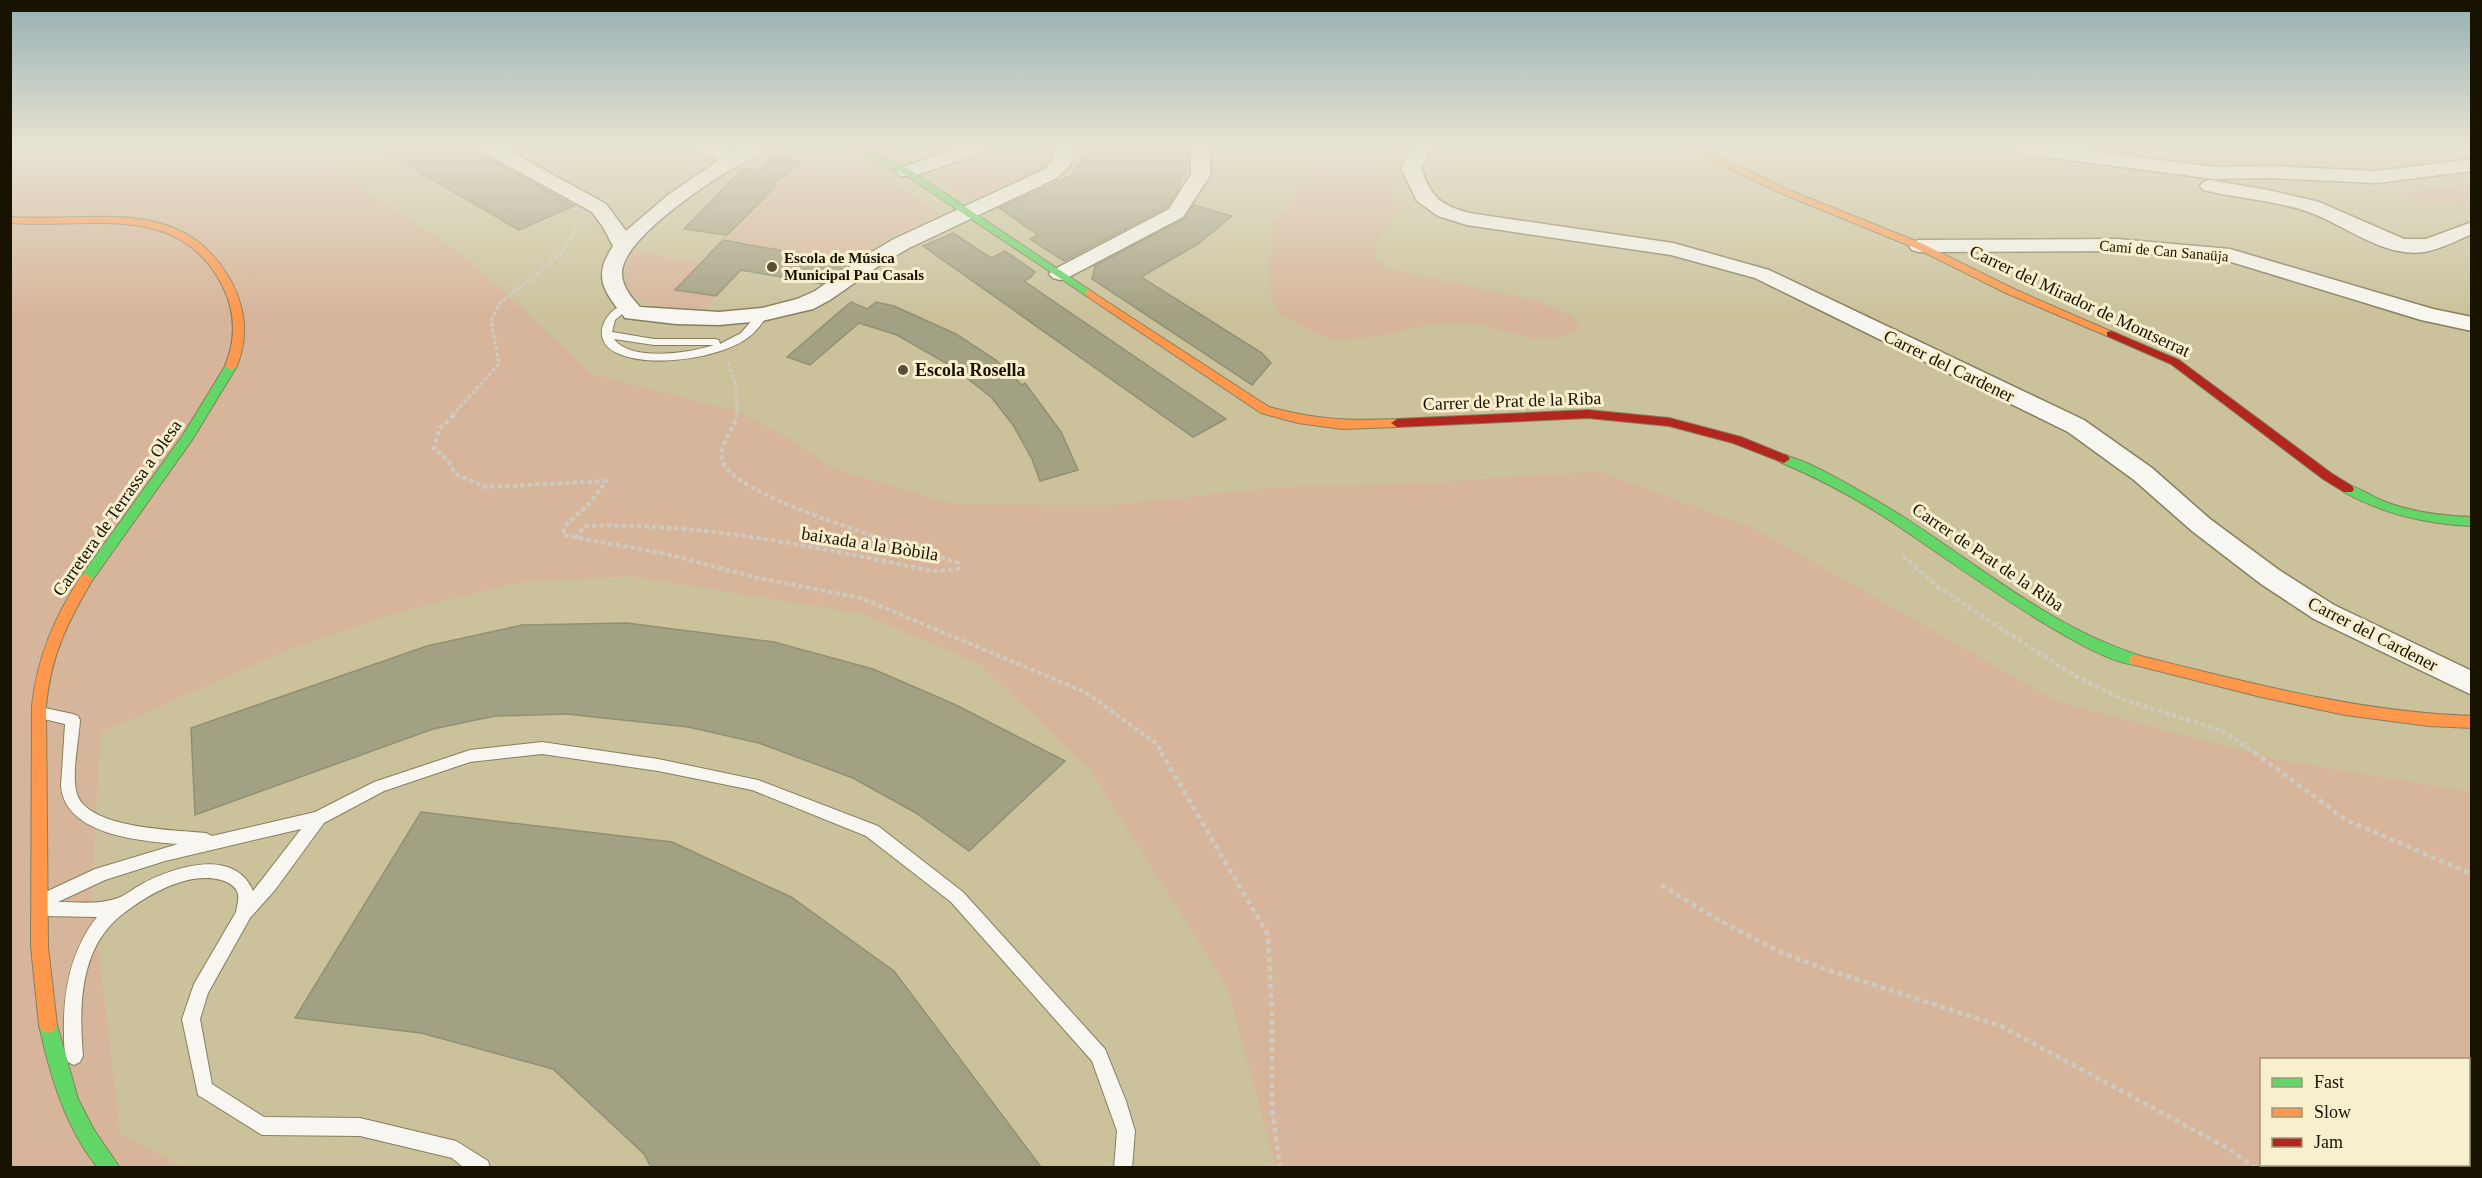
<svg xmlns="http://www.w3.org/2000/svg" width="2482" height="1178" font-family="Georgia,serif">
	<rect width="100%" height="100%" fill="#cbc29c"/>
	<g fill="#d7b59b" fill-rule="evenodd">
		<path d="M10,148H300L467,257L592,374L737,411L787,437L832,468L954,504L1112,505L1279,487L1412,484L1599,471L1758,530L2056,701L2274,759L2471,792V1167H1276L1227,987L1089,768L979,664L862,614L630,576L517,583L399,612L287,650L100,733L92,894L120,1134L184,1167H11ZM2262,1060H2468V1164H2262Z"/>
		<path d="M784,148H830L870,168L941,213L883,240L851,264L723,243L775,187L776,182L798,161L773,156Z"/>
		<path d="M872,148H961L908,165Z"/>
		<path d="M1016,148H1051V157L1042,168L973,202L935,178Z"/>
		<path d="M1321,148H1398L1387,166L1388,176L1400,209C1388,225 1372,239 1376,260L1389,269L1535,300L1572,316L1581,329L1558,338H1530L1479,324L1436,323L1377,337L1334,340L1316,334L1279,313L1273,301L1269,275L1273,225L1317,168L1321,158Z"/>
		<path d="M2471,185V206L2393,196L2438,186Z"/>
		<path d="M633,251L701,263L676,290L716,296L700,311C678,312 626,307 625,278C624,268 630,259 633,251Z"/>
	</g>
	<g fill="#a3a183" stroke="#929072" stroke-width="1.5">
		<path d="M378,148H479L482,154L574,206L519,230Z"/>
		<path d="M1090,148H1189V159L1178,190L1167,207L1064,261L1030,239L1038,235L999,208L1072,175Z"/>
		<path d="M778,150V157L801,161L776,182L775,187L727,235L684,229L743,169L759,170Z"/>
		<path d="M1194,205L1232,216L1198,244L1141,277L1262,353L1271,363L1252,385L1092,279L1095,266L1184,219Z"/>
		<path d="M953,233L991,258L1005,251L1035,272L1031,277L1024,281L1226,419L1193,437L923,246Z"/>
		<path d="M723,240L850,263L822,284L741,270L716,296L675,290Z"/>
		<path d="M851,302L867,309L876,302L894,306L956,334L996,360L1022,385L1025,383L1061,432L1078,470L1040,481L1032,459L1013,425L992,398L953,367L897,335L859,323L810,365L787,357Z"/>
		<path d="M627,623L774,642L873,669L956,705L1065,761L969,851L916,813L853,778L759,743L688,727L566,714L495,716L433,729L195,815L191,728L427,646L522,625Z"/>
		<path d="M421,812L672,842L791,897L894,971L1041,1167H651L644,1154L553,1069L421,1033L295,1018Z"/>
	</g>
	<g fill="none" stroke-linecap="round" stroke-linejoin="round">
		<g stroke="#867f5f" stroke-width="2">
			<g id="lane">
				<path d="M627,303L632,306L615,320L612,332L654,339H715L719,340L720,344L741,333L759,312H767L768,314C762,324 754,335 743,341C713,359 649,368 617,353C589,340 604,310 627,303ZM614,339L654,345H714C690,353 631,362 614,339Z"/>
				<path d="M40,707L73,714L78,716L80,720C79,740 71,775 77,794C88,829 176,830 206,833L212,836L315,812L374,782L470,750L542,742L658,759L758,780L878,826L963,892L1105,1049L1126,1101L1135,1131L1132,1168H1114L1117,1131L1092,1061L951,902L866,836L752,790L658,771L542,754L470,762L384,791L324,823L275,890L250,918L208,993L200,1019L212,1084L264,1117L360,1118L456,1141L488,1161L490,1168H464L452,1158L360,1136L262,1135L198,1095L182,1019L194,984L236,912C237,906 239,900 238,894C236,886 228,882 221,880C188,871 149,894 124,913C113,921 104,932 97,944C79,978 80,1019 83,1056L80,1062L74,1065L68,1062C64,1053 64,1044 64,1034C63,992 70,951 97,917L43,916L37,914L35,909L37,896L95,869L178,844C140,841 65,835 61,786L65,724L35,717L33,713L35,709ZM301,829L253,891C234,847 174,867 142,884C134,888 126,895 118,898C99,905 78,902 58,902L105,880L165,861Z"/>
			</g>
		</g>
		<g stroke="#867f5f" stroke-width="3">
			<g id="street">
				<path d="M481,148H505L606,204L626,231L668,195L719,160L700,152L698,148H724L733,152L739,148H763C756,158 739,164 728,171C701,188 625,238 622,271C621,286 631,297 640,307L719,312L762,308L797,299L815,291L865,256L894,239L1043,170L1051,163L1056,148H1075L1070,165L1057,178L909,248L880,265L830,300L813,309L762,321L719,325L676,324L625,318C604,291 592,278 613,246L603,227L592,212L483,152Z"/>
				<path d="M958,148H987L985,152L914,176H900L897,172L900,168Z"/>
				<path d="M1191,148H1209L1211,174L1183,217L1067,278L1060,280L1053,278L1049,274L1053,270L1169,209L1191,174Z"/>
				<path d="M1413,148H1432L1421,168C1431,197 1440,205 1469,213L1673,243L1769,270L2084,420L2152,468L2210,519L2279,570L2334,605L2472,671V695L2314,619L2261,584L2192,531L2134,480L2068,432L1755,278L1671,255L1467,225L1438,216L1417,201L1401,168Z"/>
				<path d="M2013,148H2069L2214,167L2273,166L2376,171L2472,159V171L2376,183L2273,178L2214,179L2022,154L2015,152Z"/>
				<path d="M2210,180L2268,190L2319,202L2404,239H2426L2472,222V234C2456,241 2441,249 2424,252C2381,258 2342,222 2303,210C2270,200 2236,198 2203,190L2200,186L2203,182Z"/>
				<path d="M2117,239L2230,249L2433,309L2472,317V331L2421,320L2228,261L2117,251L1919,252L1912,250L1909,246L1912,242L1919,240Z"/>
			</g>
		</g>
		<g stroke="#867f5f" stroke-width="2">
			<g id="fast">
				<path d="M847,148H860L910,170L1094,293L1093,295H1085L904,174Z"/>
				<path d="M231,362L237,366L192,440L91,582H81L79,579L81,576L183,435L227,363Z"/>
				<path d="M1784,455C1810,462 1835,477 1858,490C1954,542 2036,623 2141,656L2143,660L2141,664C2103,676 1923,540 1881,515C1849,494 1815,477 1780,462L1778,459L1780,456Z"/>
				<path d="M2348,485C2360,488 2371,496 2383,501C2411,512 2441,516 2472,517V526C2426,524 2383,514 2344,492L2342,489Z"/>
				<path d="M48,1017L54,1019L57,1025L78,1099L94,1130L120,1168H98C65,1127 50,1075 39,1025L42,1019Z"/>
			</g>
		</g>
		<g stroke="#867f5f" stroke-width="2">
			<g id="slow">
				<path d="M1685,148H1698L1791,191L1923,244L2016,290L2117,334L2115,336H2107L2008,294L1915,248L1785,195Z"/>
				<path d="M10,217C94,223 184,193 232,283C246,311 248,337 237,366L231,370L225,366C236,339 236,314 223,287C180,200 89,229 10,223Z"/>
				<path d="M1089,290L1269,407C1317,420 1348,421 1397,419L1403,423L1397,427L1342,429L1298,423L1261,413L1085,295V291Z"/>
				<path d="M86,574L93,579C67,623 51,655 46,706L48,947L57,1025L54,1031L48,1033L42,1031L39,1025L31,947L32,706C37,657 55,617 81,576Z"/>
				<path d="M2136,655C2247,682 2356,712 2472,716V728L2429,726L2345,715L2261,697L2131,664L2129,660L2131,656Z"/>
			</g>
		</g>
		<g stroke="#867f5f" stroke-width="2">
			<g id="jam">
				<path d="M2111,331L2179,360L2331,473L2352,486L2354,489L2352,492H2344L2323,479L2171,364L2107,336V332Z"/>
				<path d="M1588,410L1669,418L1741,437L1788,456L1790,459L1784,463L1733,443L1669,426L1588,418L1397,427L1391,423L1397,419Z"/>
			</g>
		</g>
		<g stroke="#cecabf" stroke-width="3" stroke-dasharray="4 2" stroke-linecap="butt">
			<path d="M728,363L736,385L737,416"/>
			<path d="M452,416L499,364L491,321L500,303L558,257L571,238L579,218"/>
		</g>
		<g stroke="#cecabf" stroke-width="4" stroke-dasharray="4.5 3" stroke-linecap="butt">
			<path d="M454,415L439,429L434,449L448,460L455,474L485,487L606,481L591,502L565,526L563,535L666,554L758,578L861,598L1085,692L1157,744L1162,753"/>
			<path d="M575,538L585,526C704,522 817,548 933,571L958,569V563C912,547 748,502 725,466C714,449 734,431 737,415"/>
			<path d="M1903,556L1939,588L2075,676L2122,699L2225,732L2256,753"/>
		</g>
		<g stroke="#cecabf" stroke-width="4.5" stroke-dasharray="5 4" stroke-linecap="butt">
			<path d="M1161,752L1268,935L1272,1013V1108L1280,1168"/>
			<path d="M2254,752L2346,820L2472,874"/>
			<path d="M1661,885L1717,919L1780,952L1825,969L2001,1026L2231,1150L2255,1168"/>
		</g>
		<use href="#lane" fill="#f7f6f0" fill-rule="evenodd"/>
		<use href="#street" fill="#f7f6f0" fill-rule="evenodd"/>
		<use href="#fast" fill="#63d668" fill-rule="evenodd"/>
		<use href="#slow" fill="#ff974d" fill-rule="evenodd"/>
		<use href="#jam" fill="#b3261e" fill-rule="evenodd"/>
	</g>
	<linearGradient id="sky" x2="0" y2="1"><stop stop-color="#95b0b2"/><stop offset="0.47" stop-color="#e8e4d2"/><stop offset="1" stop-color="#e8e4d2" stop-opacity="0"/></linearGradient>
	<rect width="2482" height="313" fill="url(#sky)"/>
	<g fill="#575037" stroke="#f7efcd" stroke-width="2">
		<circle cx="772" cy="267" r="6"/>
		<circle cx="903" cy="370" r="6"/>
	</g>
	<g text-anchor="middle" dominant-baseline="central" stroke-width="6" stroke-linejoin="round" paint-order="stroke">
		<g font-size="15" fill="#181200" stroke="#f7efcd">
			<text transform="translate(2164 251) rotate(5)">Camí de Can Sanaüja</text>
		</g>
		<g font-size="15" font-weight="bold" fill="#181200" stroke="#f7efcd" text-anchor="start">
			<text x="784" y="258">Escola de Música<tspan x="784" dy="17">Municipal Pau Casals</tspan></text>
		</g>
		<g font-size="18" fill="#181200" stroke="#f7efcd">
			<text transform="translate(2080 301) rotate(25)">Carrer del Mirador de Montserrat</text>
			<text transform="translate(1949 366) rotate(26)">Carrer del Cardener</text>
			<text transform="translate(1512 401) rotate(-2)">Carrer de Prat de la Riba</text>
			<text transform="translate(117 508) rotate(-55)">Carretera de Terrassa a Olesa</text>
			<text transform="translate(870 544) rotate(9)">baixada a la Bòbila</text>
			<text transform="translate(1988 557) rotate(34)">Carrer de Prat de la Riba</text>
			<text transform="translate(2373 634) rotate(27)">Carrer del Cardener</text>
		</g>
		<g font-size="18" font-weight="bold" fill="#181200" stroke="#f7efcd" text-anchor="start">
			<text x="915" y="370">Escola Rosella</text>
		</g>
	</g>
	<rect width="2482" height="1178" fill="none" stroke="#181200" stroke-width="24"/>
	<rect x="2260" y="1058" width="210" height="108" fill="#f7efcd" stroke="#9e977b" stroke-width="1.5"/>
	<rect x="2272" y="1078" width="30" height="9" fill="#63d668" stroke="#9e977b" stroke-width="1.5"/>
	<text x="2314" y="1088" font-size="18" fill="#181200">Fast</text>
	<rect x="2272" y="1108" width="30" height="9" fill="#ff974d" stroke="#9e977b" stroke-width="1.5"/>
	<text x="2314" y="1118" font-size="18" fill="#181200">Slow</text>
	<rect x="2272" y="1138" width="30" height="9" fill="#b3261e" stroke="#9e977b" stroke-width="1.5"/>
	<text x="2314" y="1148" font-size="18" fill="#181200">Jam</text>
</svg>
